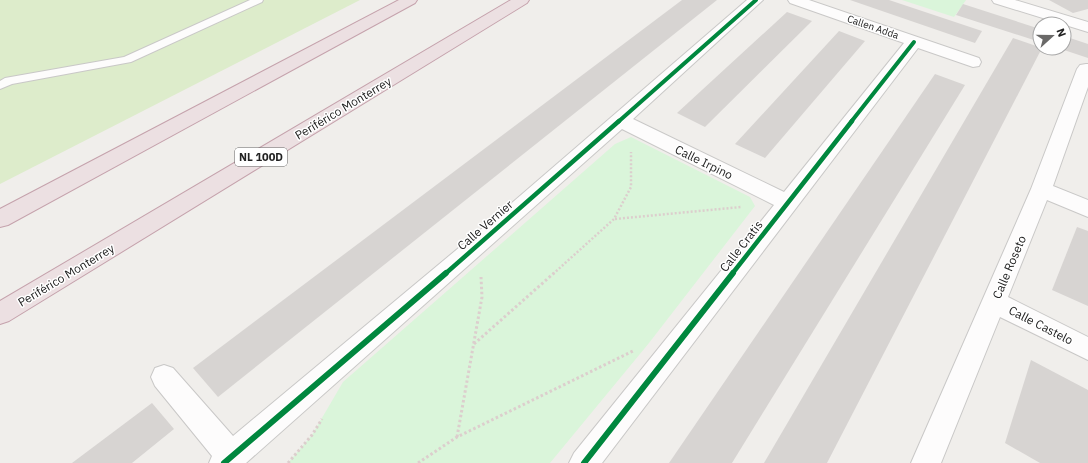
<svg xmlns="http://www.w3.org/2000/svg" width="1088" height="463" font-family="'IBM Plex Sans',sans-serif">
	<rect width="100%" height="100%" fill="#f0eeeb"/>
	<path fill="#ddeccb" d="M0,0H360L0,184Z"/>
	<g fill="#daf5da">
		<path d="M902,0H966L954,17Z"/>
		<path d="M631,137L750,197L755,206L649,343L550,463H288L312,435L343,382L615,144Z"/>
	</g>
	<g fill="#d7d4d2">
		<path d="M682,0H717L218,397L193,368Z"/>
		<path d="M850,0H889L982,31L975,43Z"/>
		<path d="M1049,0H1088V9L1073,13Z"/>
		<path d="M963,4L1040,29V42L956,15Z"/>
		<path d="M787,12L812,21L705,127L677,113Z"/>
		<path d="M839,31L865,41L765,158L735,144Z"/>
		<path d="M1064,36L1088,44V58L1058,48H1064Z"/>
		<path d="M1013,38L1042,48L827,463H764Z"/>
		<path d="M935,74L965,85L732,463H669Z"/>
		<path d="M1077,227L1088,231V306L1052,290Z"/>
		<path d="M1031,360L1088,390V463H1040L1005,443Z"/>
		<path d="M152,403L174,429L132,463H72Z"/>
	</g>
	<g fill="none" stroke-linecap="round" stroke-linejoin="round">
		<g stroke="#c9c8c7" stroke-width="2">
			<path id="service" d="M250,0H263L262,2L131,62L12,84L0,89V81L5,78L124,57Z"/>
		</g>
		<g stroke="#c9c8c7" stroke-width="2">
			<g id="minor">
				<path d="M747,0H763L633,119L784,192L904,43L790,3L788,0H809L979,58L981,62L979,66L973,67L918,48L602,463H569L574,453L774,205L622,129L246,463H209L212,456L155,386L151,377L155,368L164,365L173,368L233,436L491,221Z"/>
				<path d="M992,0H1015L1088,22V32L994,3Z"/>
				<path d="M1086,64H1088V87L1053,186L1088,200V217L1047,200L1008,297L1088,337V360L1000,317L941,463H911L1031,189L1077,69L1080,65Z"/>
			</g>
		</g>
		<g stroke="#c5a2ac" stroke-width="2">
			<g id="motorway">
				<path d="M399,0H417L415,3L8,225L0,227V209Z"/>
				<path d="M511,0H529L527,3L9,321L0,324V301Z"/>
			</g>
		</g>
		<g stroke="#dccecd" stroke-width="2.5" stroke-dasharray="2 2" stroke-linecap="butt">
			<path d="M615,219L741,207"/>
			<path d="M553,274L614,219L631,187V152"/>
		</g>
		<g stroke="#dccecd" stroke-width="3" stroke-dasharray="2.5 2.5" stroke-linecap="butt">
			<path d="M474,344L554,273"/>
			<path d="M457,437L482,297L481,277"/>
			<path d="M288,463L312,435L322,419"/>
			<path d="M418,463L457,437L635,350"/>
		</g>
		<use href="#service" fill="#fdfcfc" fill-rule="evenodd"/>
		<use href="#minor" fill="#fdfcfc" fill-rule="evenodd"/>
		<use href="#motorway" fill="#ece0e2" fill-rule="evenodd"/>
		<g stroke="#fff" stroke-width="6">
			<g id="cycleway-far2">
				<path d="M618,122L756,0"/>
				<path d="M851,122L914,42"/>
			</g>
		</g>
		<g stroke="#fff" stroke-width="7">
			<g id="cycleway-far1">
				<path d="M445,274L619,121"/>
				<path d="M732,274L852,121"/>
			</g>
		</g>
		<g stroke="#fff" stroke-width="8">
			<g id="cycleway">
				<path d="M224,463L446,273"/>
				<path d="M584,463L733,273"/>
			</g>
		</g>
		<use href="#cycleway-far2" stroke="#00873e" stroke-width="4"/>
		<use href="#cycleway-far1" stroke="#00873e" stroke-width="4.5"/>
		<use href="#cycleway" stroke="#00873e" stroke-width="6"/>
	</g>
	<g text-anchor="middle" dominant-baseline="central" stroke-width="3" stroke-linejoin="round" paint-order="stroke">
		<g font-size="10" fill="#222" stroke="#fff">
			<text transform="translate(873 27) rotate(19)">Callen Adda</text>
		</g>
		<rect fill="#fff" stroke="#646464" stroke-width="1" x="235" y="148" width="52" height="18" rx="3"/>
		<g font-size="11" font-weight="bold" fill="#222">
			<text x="261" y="157">NL 100D</text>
		</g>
		<g font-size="12" fill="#222" stroke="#fff">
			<text transform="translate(343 108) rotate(-31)">Periférico Monterrey</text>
			<text transform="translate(704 162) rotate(26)">Calle Irpino</text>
			<text transform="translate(485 225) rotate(-41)">Calle Vernier</text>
			<text transform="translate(741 246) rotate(-52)">Calle Cratis</text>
			<text transform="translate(1009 267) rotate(-67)">Calle Roseto</text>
			<text transform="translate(66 275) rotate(-31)">Periférico Monterrey</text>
			<text transform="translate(1041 325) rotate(27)">Calle Castelo</text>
		</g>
	</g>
	<g transform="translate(1052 36) rotate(69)"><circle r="19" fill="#ffffff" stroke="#a7a7a7"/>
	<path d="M0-3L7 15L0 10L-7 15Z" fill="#6a6968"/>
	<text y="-6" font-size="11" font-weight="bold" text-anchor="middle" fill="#222222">N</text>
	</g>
</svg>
